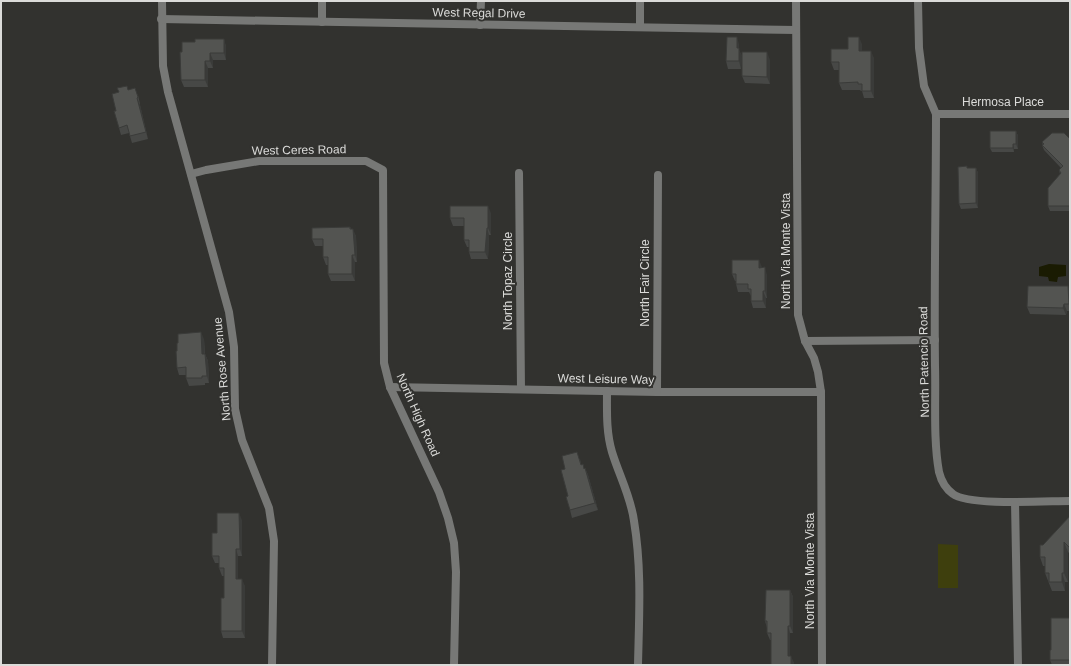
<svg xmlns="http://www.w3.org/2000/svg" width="1071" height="666" font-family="Arial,sans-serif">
	<rect width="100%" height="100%" fill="#32322f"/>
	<path fill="#3e3f0d" d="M938,544L958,545V588H938Z"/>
	<path fill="#1a1b02" d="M1049,264L1066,265V276L1058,277L1057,282L1049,281L1048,277L1039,276V267Z"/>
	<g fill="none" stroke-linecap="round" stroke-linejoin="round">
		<g stroke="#777876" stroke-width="8">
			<path d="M162,1L163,66L168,92L229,312L234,347L235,409L242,440L269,508L274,541L272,665"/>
			<path d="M322,1V22"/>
			<path d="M640,1V27"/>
			<path d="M796,1L798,315L805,341L814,358L818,372L821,392L822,665"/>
			<path d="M918,1L919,48L924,86L936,114C936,198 934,282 935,366C936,399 933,439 939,472C941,480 946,489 953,494C968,506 1047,501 1070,501"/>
			<path d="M161,19L796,30"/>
			<path d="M480,25L481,1"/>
			<path d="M936,114H1070"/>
			<path d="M519,173L521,389"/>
			<path d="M191,174L206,170L259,161H366L383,170L384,363L390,387L439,492L448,518L454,543L456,572L454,665"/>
			<path d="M805,341L935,340"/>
			<path d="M390,387L657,392H821"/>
			<path d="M607,391C607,411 606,432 612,452C619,475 631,497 634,521C642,569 639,617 638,665"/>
			<path d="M657,392L658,175"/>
			<path d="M1015,502L1018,665"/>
		</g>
	</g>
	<g fill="#474846">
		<path d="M224,39L226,47V60H213V68H208V87H184L181,80L182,52L195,42Z"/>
		<path d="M739,44V50L742,56L741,69H728L726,61Z"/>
		<path d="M862,44V51L874,58V98H864L862,91H861L860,90H842L839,83V70H834L831,62L848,49Z"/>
		<path d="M770,60V84L745,83L742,76Z"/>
		<path d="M129,90L138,95L140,104V105L148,139L132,143L129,133L121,135L119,128L116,111Z"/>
		<path d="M1016,131L1018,136V149H1014V152H992L990,148Z"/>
		<path d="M1070,139V211H1050L1048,206L1060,174L1059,170L1061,168L1044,150L1042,145H1043L1042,142Z"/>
		<path d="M967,168H976L978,173V208L961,209L959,204Z"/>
		<path d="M491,213V235H489L488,259H471L469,252V247H467L464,240V226H453L450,218Z"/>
		<path d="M350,227L356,236L357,262H355V281H331L328,274V265H326L323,257V246H315L312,239Z"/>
		<path d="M762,268L767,275V298H766V308H753L751,301V296L749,292H738L736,284V281H735L732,274Z"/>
		<path d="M1070,291V311H1067L1066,315L1030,314L1027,307Z"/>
		<path d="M204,339L205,354L208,361L209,383H205V385L189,386L186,378V375H179L177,368V351Z"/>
		<path d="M580,459L581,465L584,468H585L588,475L598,510L572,518L570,510L565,469Z"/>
		<path d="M1070,516V554L1068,552V582H1065V591H1052L1045,573V566H1043L1040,557L1043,545Z"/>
		<path d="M242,520V556H238V579L245,586V638H223L221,631L224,598V576H222L219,568V563H215L212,556L217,533Z"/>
		<path d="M790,590L793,597V633H790V656L794,663V665H771V640H770L767,633V628L765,621Z"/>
		<path d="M1070,618V665H1052L1050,660L1051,650Z"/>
	</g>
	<g fill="#3a3b39">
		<path d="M737,37L739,44V50L742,56L741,69L739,61L737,48Z"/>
		<path d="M859,37L862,44V59L859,51Z"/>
		<path d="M224,39L226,47V60L224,53Z"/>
		<path d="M871,51L874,58V98L871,91Z"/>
		<path d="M767,52L770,60V84L767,77Z"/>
		<path d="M210,53L213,60V68L210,61Z"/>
		<path d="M205,61L208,68V87L205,80Z"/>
		<path d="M137,98L140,105L148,139L146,132Z"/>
		<path d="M1016,131L1018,136V149L1016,144Z"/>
		<path d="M1013,144L1014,149V152L1013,148Z"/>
		<path d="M976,168L978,173V208L976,203Z"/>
		<path d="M488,206L491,213V235L488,228Z"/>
		<path d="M487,228L489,235L488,259L485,252Z"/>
		<path d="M353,229L356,236L357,262L355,255Z"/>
		<path d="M352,255L355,262V281L352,274Z"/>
		<path d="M759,260L762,267V275L759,268Z"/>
		<path d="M765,267L767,275V298L765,291Z"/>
		<path d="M1068,286L1070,291V307L1069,304Z"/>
		<path d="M763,291L766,298V308L763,301Z"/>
		<path d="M1064,304L1067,311L1066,315L1063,308Z"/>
		<path d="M201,332L204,339L205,361L202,354Z"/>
		<path d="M205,354L208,361L209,383L207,376Z"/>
		<path d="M585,468L588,475L598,510L595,503Z"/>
		<path d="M239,513L242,520V556L240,549Z"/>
		<path d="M1064,542L1068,552V582L1064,573Z"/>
		<path d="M236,549L238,556V586L236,579Z"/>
		<path d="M1062,573L1065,582V591L1062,582Z"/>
		<path d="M242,579L245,586V638L242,631Z"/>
		<path d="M790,590L793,597V633L790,626Z"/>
		<path d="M788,626L790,633V663L788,656Z"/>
		<path d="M791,656L794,663V665H791Z"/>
	</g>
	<g fill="#535451" stroke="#3a3b39">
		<path d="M727,37H737V48H739V61H726Z"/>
		<path d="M848,37H859V51H871V91H862V84H858V82L839,83V62H831V49H848Z"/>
		<path d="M195,39H224V53H210V61H205V80H181L180,52H182V42H195Z"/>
		<path d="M742,52H767V77L742,76Z"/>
		<path d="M127,86L128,90L135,88L138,97L137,98L146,132L130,136L127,125L119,128L114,111H116L112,94L119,92L117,88Z"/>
		<path d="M990,131H1016V144H1013V148H990Z"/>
		<path d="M1052,133H1064L1070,139V206H1048V188L1061,173L1059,170L1063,166L1042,145L1044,144L1042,142Z"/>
		<path d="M967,166V168H976V203L959,204L958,167Z"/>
		<path d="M450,206H488V228H487L485,252H469V240H464V218H450Z"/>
		<path d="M350,227V229H353L355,255H352V274H328V257H323V239H312V228Z"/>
		<path d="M732,260H759V268L765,267V291H763V301H751V289H748V284H736V274H732Z"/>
		<path d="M1028,286H1068L1069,304H1064L1063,308L1027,307Z"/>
		<path d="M201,332L202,354H205L207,376H202V378H186V367L177,368L176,351H177V343H178V334Z"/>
		<path d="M577,452L581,465L583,464L584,469L585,468L595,503L570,510L566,497L568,496L561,470L565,469L562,456Z"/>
		<path d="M217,513H239L240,549H236V579H242V631H221V598H224V568H219V556H212V533H217Z"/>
		<path d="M1070,516V548L1064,542V573H1062V582H1049V573H1045V557H1040V545H1043Z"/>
		<path d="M766,590H790V626H788V656H791V665H771V633H767V621H765Z"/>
		<path d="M1051,618H1070V660H1050V650H1051Z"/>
	</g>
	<g text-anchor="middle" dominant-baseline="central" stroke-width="4" stroke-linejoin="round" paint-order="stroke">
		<g font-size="12" fill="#dbdbd9" stroke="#32322f">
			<text transform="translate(479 13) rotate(1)">West Regal Drive</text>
			<text x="1003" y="102">Hermosa Place</text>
			<text transform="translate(299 150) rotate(-1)">West Ceres Road</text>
			<text transform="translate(786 251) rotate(-90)">North Via Monte Vista</text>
			<text transform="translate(508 281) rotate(-90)">North Topaz Circle</text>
			<text transform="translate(645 283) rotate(-90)">North Fair Circle</text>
			<text transform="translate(924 362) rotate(-91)">North Patencio Road</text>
			<text transform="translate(222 369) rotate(-95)">North Rose Avenue</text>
			<text transform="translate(606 379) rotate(1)">West Leisure Way</text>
			<text transform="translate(418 415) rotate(66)">North High Road</text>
			<text transform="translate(810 571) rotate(-90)">North Via Monte Vista</text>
		</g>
	</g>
	<rect width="1071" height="666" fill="none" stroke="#dbdbd9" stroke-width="4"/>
</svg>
